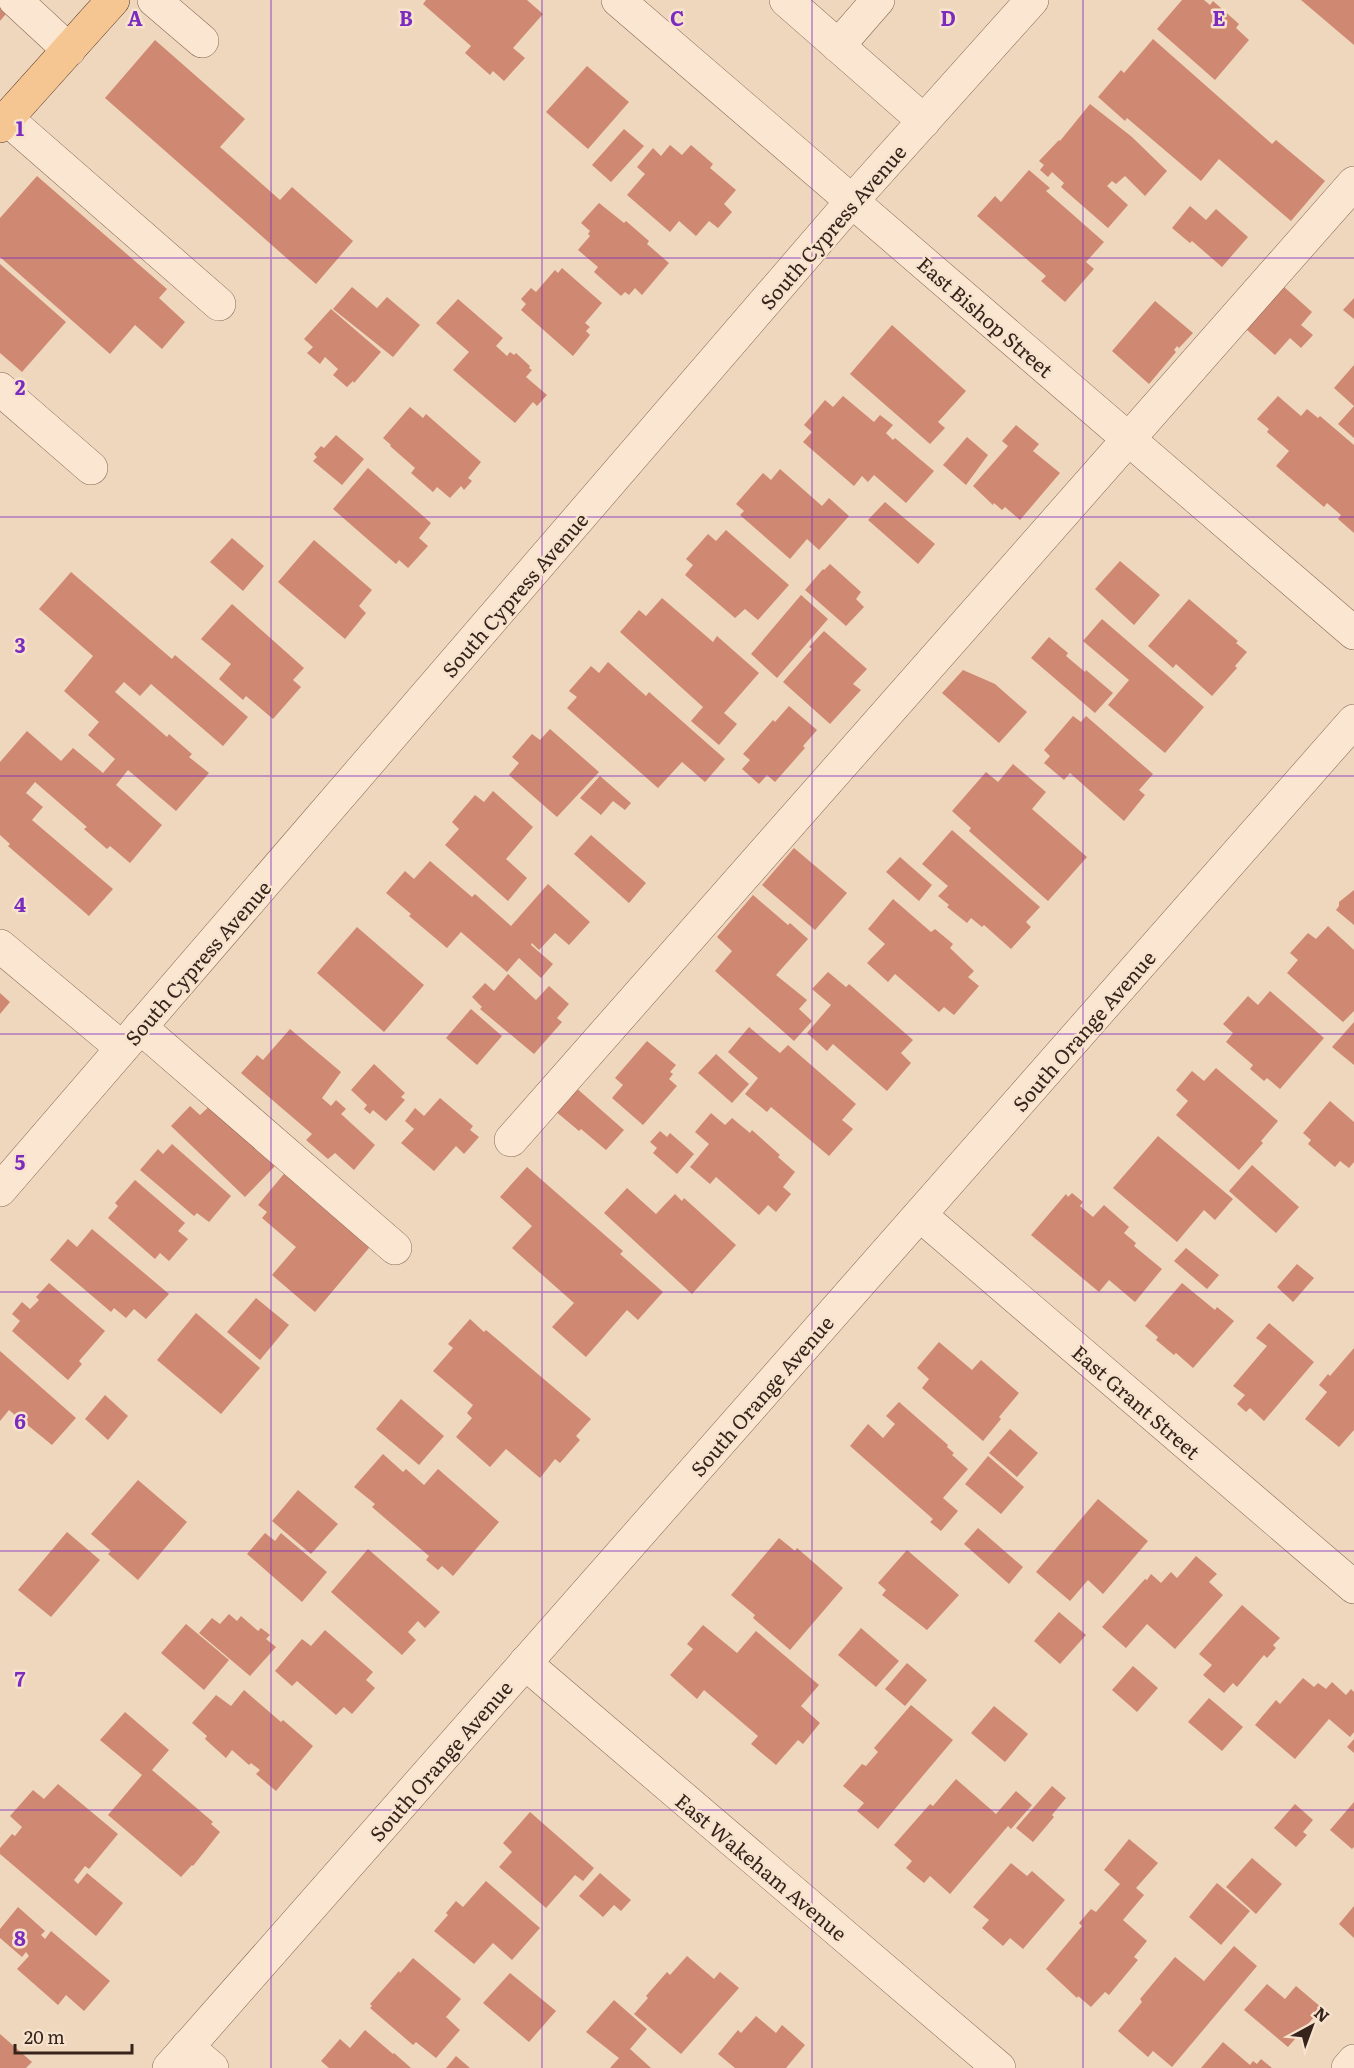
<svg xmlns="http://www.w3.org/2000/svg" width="1354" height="2068" font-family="Literata,serif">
	<rect width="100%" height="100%" fill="#efd7bd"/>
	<g fill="#cf8871">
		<path d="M0,0L11,8L0,21Z"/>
		<path d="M426,0H527L543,14L513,48L525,58L504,81L493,71L490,75L465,53L471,46L423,4Z"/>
		<path d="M1182,0H1204L1210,5L1213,1L1239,24L1236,28L1249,40L1215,80L1157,29Z"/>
		<path d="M1301,0H1354V45Z"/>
		<path d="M1153,39L1272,144L1276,140L1325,181L1291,221L1219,159L1201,181L1127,118L1125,121L1098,97L1121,70L1124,73Z"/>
		<path d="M155,40L245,119L220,147L280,200L292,187L353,241L316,284L105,98Z"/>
		<path d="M587,66L629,102L588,149L546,112Z"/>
		<path d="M1090,104L1132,137L1167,171L1145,196L1125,176L1116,184L1112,181L1107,186L1128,205L1108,228L1061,187L1064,183L1052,172L1048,177L1040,170L1044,165L1039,161L1059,140L1060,141Z"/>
		<path d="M624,129L644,146L611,182L592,165Z"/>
		<path d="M670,145L682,155L691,145L713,164L710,168L736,190L724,204L732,212L718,228L709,221L696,236L679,221L670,232L627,195L645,174L637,167L653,148L661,156Z"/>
		<path d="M1029,170L1050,188L1046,191L1104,242L1086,262L1094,269L1065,302L1041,281L1046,276L977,216L995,196L1001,202Z"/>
		<path d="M37,176L167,289L159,298L185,322L162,349L135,325L110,354L0,257V218Z"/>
		<path d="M599,203L624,223L626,221L649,241L647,244L669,263L642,295L635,288L629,295L625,292L621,296L594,272L598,267L578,250L590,236L588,234L590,231L581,223Z"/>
		<path d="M1190,206L1206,220L1216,209L1248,237L1222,267L1192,241L1190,243L1172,228Z"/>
		<path d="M0,264L66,322L22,372L0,353Z"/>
		<path d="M562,268L602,303L585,323L590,327L586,331L590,335L573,356L521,310L526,304L521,299L531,288L536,292L555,270L558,273Z"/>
		<path d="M1283,286L1312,312L1301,325L1313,335L1301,348L1290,338L1275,355L1246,329Z"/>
		<path d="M352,287L377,308L387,297L420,325L393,357L333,309Z"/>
		<path d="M1354,298V319L1343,310Z"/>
		<path d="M458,299L503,338L496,346L507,356L510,352L514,355L516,353L530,366L529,368L532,370L526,377L547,395L537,406L533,402L515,423L453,370L469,352L436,323Z"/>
		<path d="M1155,301L1193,333L1179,348L1177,346L1174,350L1176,352L1149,384L1112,351Z"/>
		<path d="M331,309L381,352L354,383L353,381L347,387L333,375L338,369L325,357L320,364L307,353L313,347L304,339Z"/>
		<path d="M892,325L966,391L938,422L945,428L930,444L850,374Z"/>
		<path d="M1354,365V438L1338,424L1354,406L1334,388Z"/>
		<path d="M843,396L874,422L880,415L893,425L886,433L893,440L895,438L934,471L906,503L874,475L868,482L862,476L854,486L803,442L812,432L804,425L825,400L833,407Z"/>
		<path d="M1278,396L1301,416L1307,409L1318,418L1320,416L1354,445V533L1338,519L1341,515L1327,503L1324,507L1276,466L1289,451L1267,432L1269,429L1257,419Z"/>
		<path d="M410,407L423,418L426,414L481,462L468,478L472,481L464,490L461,486L450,498L437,487L433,492L411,473L415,468L390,446L391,445L383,438Z"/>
		<path d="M1016,425L1039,444L1033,451L1060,473L1020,520L1005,507L1002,510L994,503L993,505L973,486L1008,446L1002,441Z"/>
		<path d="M336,435L364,459L342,485L313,461L317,457L314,454L321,446L324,448Z"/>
		<path d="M967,437L988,455L966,485L943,465Z"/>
		<path d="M368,468L431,523L419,538L428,546L408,568L399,560L396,564L333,509Z"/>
		<path d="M780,469L822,506L829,498L849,516L819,550L807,539L790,559L740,515L744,511L736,504L763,473L771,480Z"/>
		<path d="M885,502L935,544L918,564L868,520Z"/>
		<path d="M726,530L789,585L758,620L745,609L735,618L685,575L693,565L686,559L708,534L716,541Z"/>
		<path d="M232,538L264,566L243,591L210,562Z"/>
		<path d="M314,540L372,590L359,606L366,613L345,639L278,582Z"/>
		<path d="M1120,561L1160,595L1134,625L1095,589Z"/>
		<path d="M830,564L861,592L856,599L864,607L846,626L805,590L823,569L824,570Z"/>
		<path d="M71,572L172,659L175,655L248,717L223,746L151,684L140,696L124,682L115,692L167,737L169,734L192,754L189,757L209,773L176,811L128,770L116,785L162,825L130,863L110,846L107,849L84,829L87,827L35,782L26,793L43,807L32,820L113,889L89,916L8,846L10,844L0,835V762L27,731L61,761L73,748L103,773L115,759L88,735L99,722L64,691L93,656L39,609Z"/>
		<path d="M801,595L828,619L777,678L751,654Z"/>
		<path d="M662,598L713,642L717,636L759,673L724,713L737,724L719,745L691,721L703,707L620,632L639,610L646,616Z"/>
		<path d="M1189,599L1238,641L1236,643L1247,652L1235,666L1237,668L1212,696L1176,664L1173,668L1148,646Z"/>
		<path d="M232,604L304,668L293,680L301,687L273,719L246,696L243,700L219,679L231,664L201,639Z"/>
		<path d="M1102,619L1204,707L1165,753L1108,705L1129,680L1083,641Z"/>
		<path d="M824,631L867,669L853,684L861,690L830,724L783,682L812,649L809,647Z"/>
		<path d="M1049,637L1068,653L1066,656L1085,672L1086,670L1113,693L1095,713L1031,658Z"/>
		<path d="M608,662L646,696L649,692L725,759L705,782L682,762L658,788L567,708L577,697L569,691L591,666L599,673Z"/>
		<path d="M963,670L995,684L1027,712L999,743L942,693Z"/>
		<path d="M789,706L817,730L803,746L805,748L775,782L767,775L759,784L742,769L750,760L743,754L773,720L775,722Z"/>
		<path d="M1073,716L1081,722L1086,716L1153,774L1139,790L1145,795L1124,821L1070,773L1064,780L1044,763L1050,756L1044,750Z"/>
		<path d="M550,729L599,772L557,817L509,775L519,763L512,757L532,734L540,740Z"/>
		<path d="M1013,764L1046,792L1032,809L1087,857L1048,901L969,831L971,828L952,811L986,772L998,782Z"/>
		<path d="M600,776L631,803L625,810L613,801L601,815L580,798Z"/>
		<path d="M493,791L533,827L506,859L527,878L508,901L445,845L459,829L452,822L475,795L484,802Z"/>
		<path d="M952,830L1040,907L1026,922L1031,927L1011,949L984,925L982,927L971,918L967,923L947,907L949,905L938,896L948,886L922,864Z"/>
		<path d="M591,835L646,883L629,903L574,854Z"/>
		<path d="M794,848L847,893L815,930L762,885Z"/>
		<path d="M900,857L932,885L919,901L886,872Z"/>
		<path d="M430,861L472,897L475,894L511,926L548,884L590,922L569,945L555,933L539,950L532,943L531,945L553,964L541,978L519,958L507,972L461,932L447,948L409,916L411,914L386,893L405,871L414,879Z"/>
		<path d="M1354,890V925L1336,910L1339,906V902Z"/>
		<path d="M753,895L788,925L790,923L808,939L776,975L807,1000L799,1009L812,1021L794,1041L715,971L732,951L717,937Z"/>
		<path d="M893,899L931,932L935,929L953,944L950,948L974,971L968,977L979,986L954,1015L944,1007L939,1012L895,974L888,982L867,963L885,944L868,929Z"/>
		<path d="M1328,926L1354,950V1011L1343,1022L1287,973L1298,960L1290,953L1308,933L1316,939Z"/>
		<path d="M357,927L424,985L384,1032L317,973Z"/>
		<path d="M828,972L846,987L849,984L913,1040L901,1053L911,1063L887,1091L833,1044L827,1051L807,1033L831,1005L812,989Z"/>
		<path d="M508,974L536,1000L549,986L569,1004L557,1018L562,1022L534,1054L480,1009L482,1007L472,997L485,983L494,991Z"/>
		<path d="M1270,991L1324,1038L1280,1089L1267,1078L1264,1081L1250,1069L1253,1065L1226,1042L1233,1033L1223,1024L1248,996L1258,1005Z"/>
		<path d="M0,993L10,1002L0,1014Z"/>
		<path d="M471,1009L502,1036L477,1065L446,1038Z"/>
		<path d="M1354,1022V1065L1332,1047Z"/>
		<path d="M749,1027L780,1053L788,1045L856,1104L842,1120L853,1129L829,1156L771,1107L767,1112L745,1094L758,1078L728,1052Z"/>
		<path d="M290,1029L341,1072L322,1098L331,1106L336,1100L346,1109L341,1114L375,1145L354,1170L335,1153L328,1159L306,1140L312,1134L241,1073L257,1055L263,1060Z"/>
		<path d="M647,1041L676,1065L670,1072L673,1074L669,1079L677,1086L643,1125L612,1098L623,1085L615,1078Z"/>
		<path d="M716,1054L749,1084L732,1103L698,1073Z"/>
		<path d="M374,1064L405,1093L401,1097L405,1100L386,1121L373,1110L370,1114L364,1109L367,1105L351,1090Z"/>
		<path d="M1216,1068L1278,1121L1261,1141L1263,1143L1239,1170L1176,1115L1188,1101L1176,1090L1192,1071L1204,1081Z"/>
		<path d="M574,1086L624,1130L606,1150L581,1129L579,1131L554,1110Z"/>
		<path d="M440,1098L473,1126L470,1130L479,1137L464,1154L456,1146L434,1171L401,1143L414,1129L405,1121L415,1108L424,1116Z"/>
		<path d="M1330,1101L1354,1122V1162L1349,1168L1340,1161L1335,1167L1308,1144L1311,1140L1303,1133Z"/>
		<path d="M213,1103L275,1166L245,1197L171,1126L190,1106L200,1115Z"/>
		<path d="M711,1113L725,1125L732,1118L750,1133L752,1130L780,1155L778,1157L795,1172L783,1187L791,1194L776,1212L768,1205L759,1215L716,1177L710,1184L690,1167L709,1144L695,1132Z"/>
		<path d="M660,1131L667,1137L670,1133L694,1154L677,1174L653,1153L657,1148L650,1142Z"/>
		<path d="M1158,1136L1233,1199L1215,1220L1204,1210L1177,1242L1113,1188Z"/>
		<path d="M172,1144L231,1196L209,1222L197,1213L194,1216L140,1170L158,1149L163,1154Z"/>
		<path d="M1252,1165L1299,1207L1276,1233L1229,1191Z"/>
		<path d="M527,1167L623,1251L620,1254L663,1292L638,1320L627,1310L586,1357L552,1327L574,1303L512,1248L532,1226L500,1197Z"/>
		<path d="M288,1169L374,1242L315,1312L272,1275L296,1247L262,1218L267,1212L258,1205Z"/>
		<path d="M135,1180L185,1223L178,1231L188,1239L169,1261L160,1253L155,1259L108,1218L118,1206L115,1203Z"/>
		<path d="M627,1188L656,1214L675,1194L682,1201L684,1198L736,1245L692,1294L604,1213Z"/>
		<path d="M1072,1193L1083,1202L1080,1206L1093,1217L1104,1205L1129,1227L1124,1233L1136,1243L1134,1246L1162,1269L1135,1302L1109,1280L1099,1292L1031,1235L1066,1194L1068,1197Z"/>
		<path d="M92,1229L169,1294L146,1319L134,1309L126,1318L114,1308L111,1312L50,1260L68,1239L77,1247Z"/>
		<path d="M1186,1248L1219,1275L1207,1289L1174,1261Z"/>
		<path d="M1297,1264L1314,1278L1293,1302L1277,1287Z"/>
		<path d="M49,1283L105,1331L79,1361L82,1364L68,1380L12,1331L20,1321L12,1314L22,1302L30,1309L39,1300L36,1297Z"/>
		<path d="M1182,1283L1215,1310L1217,1307L1234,1321L1193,1368L1176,1353L1174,1355L1156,1340L1158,1337L1145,1326Z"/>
		<path d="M256,1298L289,1325L260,1360L227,1332Z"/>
		<path d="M196,1313L260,1368L221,1414L157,1360Z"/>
		<path d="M470,1319L484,1332L486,1330L591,1419L576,1436L580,1440L560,1463L555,1459L540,1478L506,1449L490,1467L456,1437L472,1418L467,1413L473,1405L433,1371L453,1348L448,1344Z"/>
		<path d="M1269,1323L1314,1362L1264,1421L1250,1408L1246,1412L1237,1404L1245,1395L1233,1386L1267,1346L1256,1338Z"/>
		<path d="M939,1342L972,1370L981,1360L1019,1393L999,1417L1001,1419L983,1441L922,1388L929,1379L917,1368Z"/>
		<path d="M1354,1348V1430L1339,1447L1305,1419L1327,1392L1319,1385L1328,1374L1330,1376Z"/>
		<path d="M0,1351L76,1418L52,1445L9,1410L0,1421Z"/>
		<path d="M105,1395L128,1416L108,1440L85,1419Z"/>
		<path d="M401,1399L444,1436L419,1465L376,1429Z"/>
		<path d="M899,1402L948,1445L947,1447L954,1453L952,1455L968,1469L943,1498L958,1511L941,1531L930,1522L933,1519L850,1446L868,1424L883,1438L895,1424L886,1416Z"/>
		<path d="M1010,1429L1038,1453L1017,1477L989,1453Z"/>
		<path d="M383,1454L403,1472L406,1469L424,1485L438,1469L499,1522L453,1576L442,1566L438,1570L426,1560L429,1556L372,1507L375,1504L354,1487Z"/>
		<path d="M988,1456L1024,1487L1001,1514L965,1484Z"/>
		<path d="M138,1480L187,1522L138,1580L108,1554L111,1551L91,1534Z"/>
		<path d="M298,1490L338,1524L311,1554L272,1521Z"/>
		<path d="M1098,1499L1148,1541L1103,1594L1088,1580L1070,1601L1036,1572Z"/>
		<path d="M978,1528L1023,1567L1009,1584L964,1544Z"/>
		<path d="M67,1532L100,1560L51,1617L18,1590Z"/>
		<path d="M265,1533L275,1541L281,1533L327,1572L302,1602L247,1554Z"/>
		<path d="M779,1538L795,1551L797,1548L843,1588L790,1650L753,1618L755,1615L731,1595Z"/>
		<path d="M368,1549L440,1612L425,1628L418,1621L408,1632L416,1640L402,1655L331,1592Z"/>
		<path d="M907,1550L959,1595L927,1630L882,1595L886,1590L878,1583Z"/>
		<path d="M1196,1556L1217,1574L1209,1582L1223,1595L1175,1649L1147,1624L1126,1648L1102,1627L1145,1579L1147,1580L1151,1574L1161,1583L1171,1572L1177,1578Z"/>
		<path d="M1242,1605L1280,1638L1273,1645L1276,1648L1267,1658L1264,1655L1237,1687L1233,1683L1224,1693L1203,1675L1212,1665L1199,1654Z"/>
		<path d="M1059,1612L1086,1635L1060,1664L1034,1641Z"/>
		<path d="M229,1614L237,1621L241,1616L258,1631L261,1628L270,1635L266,1639L276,1647L250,1676L199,1633L212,1618L220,1624Z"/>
		<path d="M186,1624L229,1660L204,1690L161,1653Z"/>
		<path d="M703,1625L737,1653L756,1631L819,1685L801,1706L820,1723L803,1744L798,1740L776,1765L751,1744L758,1736L704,1690L697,1699L670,1675L693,1649L687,1644Z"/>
		<path d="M861,1628L899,1661L876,1687L838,1655Z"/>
		<path d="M325,1630L373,1672L366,1680L375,1688L352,1714L344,1707L336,1715L297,1681L292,1686L275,1671L302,1639L311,1646Z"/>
		<path d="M907,1663L927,1680L905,1706L885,1689Z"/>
		<path d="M1133,1666L1158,1688L1137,1712L1112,1690Z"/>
		<path d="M1303,1678L1314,1687L1318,1683L1326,1689L1332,1682L1346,1695L1351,1689L1354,1692V1732L1350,1737L1329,1719L1295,1759L1255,1725L1276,1700L1280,1704Z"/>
		<path d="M244,1690L281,1722L283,1720L313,1746L276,1791L256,1774L260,1770L251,1763L249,1765L232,1750L226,1758L205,1739L207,1736L192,1723L216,1695L231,1706Z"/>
		<path d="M1209,1698L1243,1727L1222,1751L1188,1722Z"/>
		<path d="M911,1705L953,1740L878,1829L857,1811L864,1803L843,1786L862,1764L866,1766L878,1752L874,1748Z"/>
		<path d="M994,1706L1028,1734L1005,1762L971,1733Z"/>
		<path d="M125,1712L169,1750L152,1770L213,1822L211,1824L220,1832L193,1866L192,1865L181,1877L108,1815L142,1775L100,1740Z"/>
		<path d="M1354,1739V1753L1347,1747Z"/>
		<path d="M956,1779L996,1814L1016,1791L1032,1805L1011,1829L1008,1826L950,1894L930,1876L924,1883L906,1868L912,1861L894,1845L930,1804L933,1806Z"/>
		<path d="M58,1784L118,1834L89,1869L85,1866L74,1880L78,1884L87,1873L123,1903L96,1936L0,1854V1848L12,1834L15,1836L22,1827L10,1816L33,1790L44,1799Z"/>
		<path d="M1052,1786L1066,1798L1052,1815L1054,1817L1033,1842L1016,1828Z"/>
		<path d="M1354,1802V1847L1352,1849L1330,1830Z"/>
		<path d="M1295,1804L1313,1820L1303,1832L1307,1835L1296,1847L1274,1828Z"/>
		<path d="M530,1812L594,1868L583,1881L575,1875L546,1908L499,1867L512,1852L503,1843Z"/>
		<path d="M1129,1839L1158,1863L1136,1888L1144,1895L1123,1920L1147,1941L1134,1957L1138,1960L1109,1995L1105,1992L1091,2007L1078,1996L1077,1998L1046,1969L1082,1926L1079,1923L1091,1909L1096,1912L1120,1884L1104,1870Z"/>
		<path d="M1252,1858L1282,1884L1256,1914L1226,1887Z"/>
		<path d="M1011,1863L1027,1876L1032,1871L1065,1900L1023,1949L1010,1938L1003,1946L982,1928L989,1920L973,1907Z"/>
		<path d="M600,1873L631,1900L621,1911L614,1905L603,1917L579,1896Z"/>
		<path d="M486,1881L540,1928L512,1960L493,1943L474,1964L434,1931L448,1915L446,1913L456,1901L463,1907Z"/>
		<path d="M1217,1883L1250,1911L1221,1945L1189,1917Z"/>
		<path d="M1354,1906V1938L1339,1924Z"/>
		<path d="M18,1907L45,1931L41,1935L45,1939L51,1931L110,1981L84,2011L66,1995L58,2005L17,1969L29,1956L26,1952L22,1957L0,1938V1929Z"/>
		<path d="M1234,1946L1257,1966L1172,2067L1153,2051L1148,2057L1118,2031L1142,2002L1140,1999L1175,1957L1204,1981Z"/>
		<path d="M687,1956L714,1979L720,1972L739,1988L681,2054L634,2014L648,1998L646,1996L667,1972L670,1975Z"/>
		<path d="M413,1958L461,1999L446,2017L460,2030L436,2058L416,2042L413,2045L370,2008L372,2006L370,2004L399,1971L400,1973Z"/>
		<path d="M510,1973L556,2011L529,2042L483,2003Z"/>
		<path d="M1267,1984L1285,1999L1296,1986L1322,2008L1288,2047L1244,2010Z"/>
		<path d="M614,2000L647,2029L630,2049L651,2068H610L619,2058L586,2032Z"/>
		<path d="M756,2016L776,2033L782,2025L805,2045L786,2068H735L718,2054L738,2030L741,2033Z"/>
		<path d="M365,2030L393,2054L394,2053L411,2068H329L321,2061L340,2039L350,2048Z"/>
		<path d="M0,2034L32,2062L26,2068H0Z"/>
		<path d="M1223,2042L1250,2065L1253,2061L1257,2064L1261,2059L1272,2068H1201Z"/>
		<path d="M456,2056L470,2068H446Z"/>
	</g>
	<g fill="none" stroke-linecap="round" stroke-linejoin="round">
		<g stroke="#886756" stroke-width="34">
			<g id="minor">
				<path d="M15,0L69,50"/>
				<path d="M154,0L202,41"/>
				<path d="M618,0L1354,633"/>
				<path d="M786,0L924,121"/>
				<path d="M838,46L878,0"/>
				<path d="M7,119L219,304"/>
				<path d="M0,389L91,468"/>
				<path d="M0,946L122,1048"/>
				<path d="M140,1027L395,1248"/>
				<path d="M511,1140L1354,183"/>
				<path d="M0,1190L852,201L1032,0"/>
				<path d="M920,1215L1354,1587"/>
				<path d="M525,1663L999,2068"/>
				<path d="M187,2047L212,2068"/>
				<path d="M169,2068L1354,721"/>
				<path d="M1348,2068L1354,2061"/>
			</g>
		</g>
		<g stroke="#55372b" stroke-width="34">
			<path id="major" d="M0,126L113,0"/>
		</g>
		<use href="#minor" stroke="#fae6d1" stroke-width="33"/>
		<use href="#major" stroke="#f5c592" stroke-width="33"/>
	</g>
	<path fill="none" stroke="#7b2cbf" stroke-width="1.5" stroke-opacity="0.55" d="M271,0V2068M542,0V2068M812,0V2068M1083,0V2068M0,258H1354M0,517H1354M0,776H1354M0,1034H1354M0,1292H1354M0,1551H1354M0,1810H1354"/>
	<g text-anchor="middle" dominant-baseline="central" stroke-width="5" stroke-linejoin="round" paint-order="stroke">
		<g font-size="20" fill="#36231b" stroke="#f7e3cd">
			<text transform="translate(832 226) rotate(-49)">South Cypress Avenue</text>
			<text transform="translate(986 316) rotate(41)">East Bishop Street</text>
			<text transform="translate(514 594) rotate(-49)">South Cypress Avenue</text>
			<text transform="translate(197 962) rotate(-49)">South Cypress Avenue</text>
			<text transform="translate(1083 1030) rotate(-49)">South Orange Avenue</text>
			<text transform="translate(761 1395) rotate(-49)">South Orange Avenue</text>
			<text transform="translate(1137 1401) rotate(41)">East Grant Street</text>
			<text transform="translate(440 1760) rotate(-49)">South Orange Avenue</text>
			<text transform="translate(762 1866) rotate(40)">East Wakeham Avenue</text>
		</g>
	</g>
	<g font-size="20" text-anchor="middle" font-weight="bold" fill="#7b2cbf" stroke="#f7e3cd" stroke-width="5" stroke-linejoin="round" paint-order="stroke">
		<text x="135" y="26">A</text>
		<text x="406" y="26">B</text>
		<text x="677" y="26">C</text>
		<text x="948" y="26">D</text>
		<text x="1219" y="26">E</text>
		<text x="20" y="136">1</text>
		<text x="20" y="395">2</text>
		<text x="20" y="653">3</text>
		<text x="20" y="912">4</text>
		<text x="20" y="1170">5</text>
		<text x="20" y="1429">6</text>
		<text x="20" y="1687">7</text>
		<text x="20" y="1946">8</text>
	</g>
	<g transform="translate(1312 2026) rotate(41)" stroke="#f7e3cd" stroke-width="4.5" paint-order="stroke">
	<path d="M0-4.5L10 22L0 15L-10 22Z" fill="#36231b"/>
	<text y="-9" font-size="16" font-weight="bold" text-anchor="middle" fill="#36231b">N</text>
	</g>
	<path d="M15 2044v9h117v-9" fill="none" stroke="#36231b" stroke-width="3"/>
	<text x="24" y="2044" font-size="18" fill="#36231b" stroke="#f7e3cd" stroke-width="4.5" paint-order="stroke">20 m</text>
</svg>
